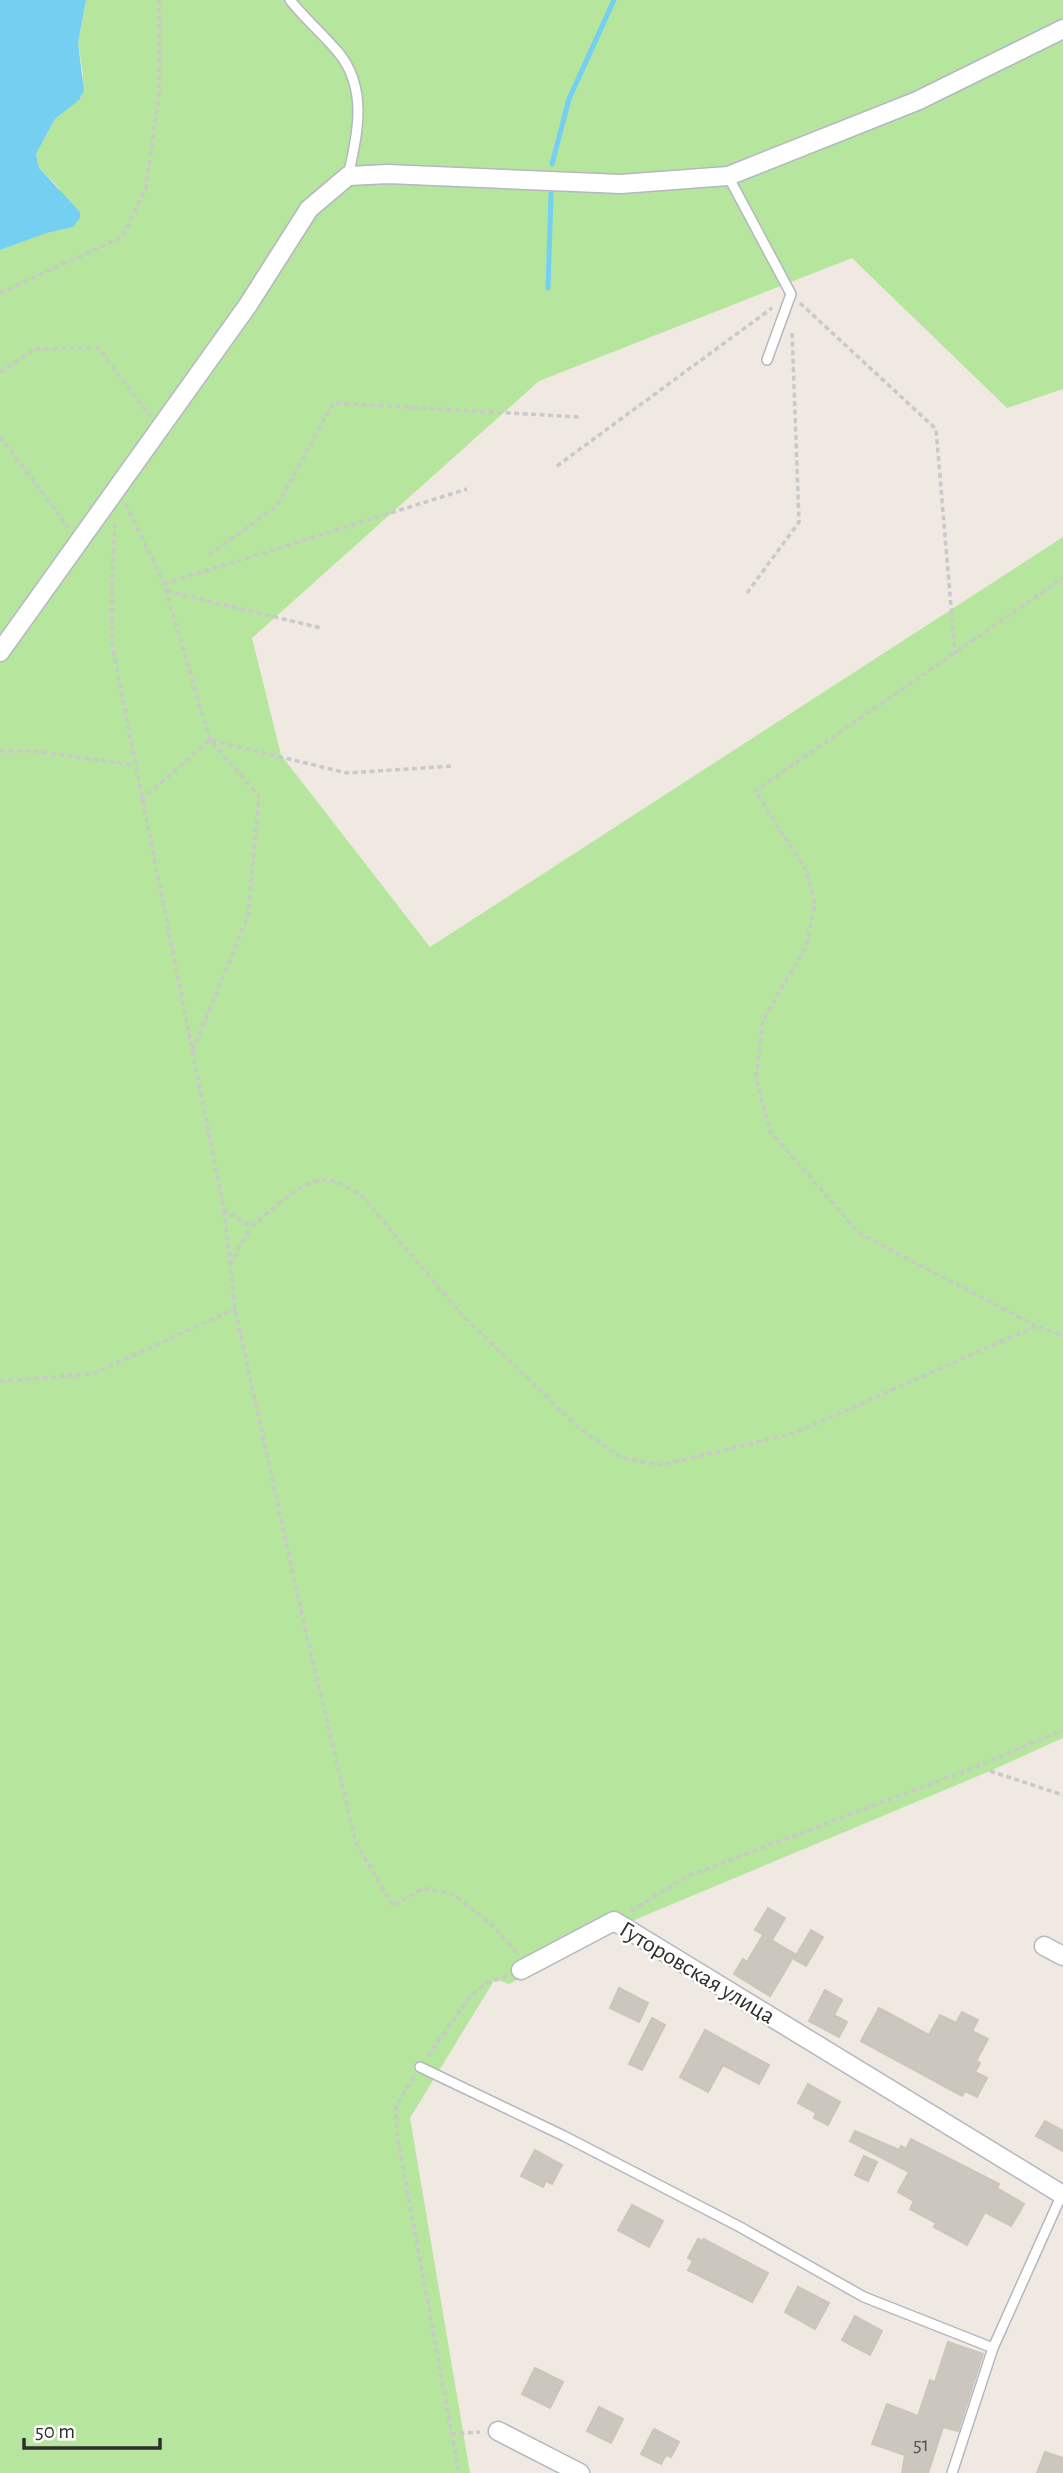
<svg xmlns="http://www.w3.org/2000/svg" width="1063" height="2473" font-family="'Alegreya Sans',sans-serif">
	<rect width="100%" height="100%" fill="#efe9e1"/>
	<path fill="#b6e59e" d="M86,0H1063V389L1007,408L852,258L539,381L252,638L281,755L430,947L1063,537V1738L990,1771L608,1931L509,1984L495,1979L410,2118L470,2473H0V250L47,233L73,227L59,188L39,168L36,154L55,119L82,96L83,74L78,43Z"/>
	<path fill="#75cff0" d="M0,0H86L78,43L84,91L79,100L55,119L36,154L39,168L80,212V218L73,227L47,233L0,250Z"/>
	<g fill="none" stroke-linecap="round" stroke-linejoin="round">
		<g stroke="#75cff0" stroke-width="5">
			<path d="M552,164L569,99L614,0"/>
			<path d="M548,288L551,194"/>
		</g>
	</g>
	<g fill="#cbc7bf" stroke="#cbc5ba" stroke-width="2">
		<path d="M768,1908L785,1918L772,1940L755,1930Z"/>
		<path d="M811,1930L823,1937L806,1966L794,1959Z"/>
		<path d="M763,1935L795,1954L770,1996L734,1974L743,1959L747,1962Z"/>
		<path d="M619,1988L648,2003L639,2022L610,2008Z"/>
		<path d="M825,1990L842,2000L834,2015L847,2022L839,2037L809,2021Z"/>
		<path d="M879,2008L929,2035L940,2015L956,2023L962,2012L978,2020L972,2031L988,2039L976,2061L980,2063L975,2072L987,2078L977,2097L965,2091L962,2096L861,2041Z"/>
		<path d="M652,2018L665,2025L642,2070L629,2064Z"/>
		<path d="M705,2030L769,2065L759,2084L723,2065L708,2092L680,2077Z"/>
		<path d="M808,2084L840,2102L828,2125L814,2118L816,2113L798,2103Z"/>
		<path d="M1045,2121L1063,2131V2151L1036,2136Z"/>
		<path d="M855,2131L899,2150L901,2146L906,2149L911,2139L999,2184L997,2188L1024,2204L1011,2226L985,2212L967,2245L934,2227L936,2223L910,2209L914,2201L898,2192L909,2172L850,2141Z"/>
		<path d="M535,2150L562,2165L552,2184L546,2181L543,2187L521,2176Z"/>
		<path d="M864,2156L877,2162L868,2181L855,2175Z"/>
		<path d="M632,2205L663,2221L649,2247L618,2230Z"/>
		<path d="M698,2239L703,2241L704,2239L768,2273L752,2302L688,2270L693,2261L688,2258Z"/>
		<path d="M798,2287L829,2303L815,2329L785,2312Z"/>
		<path d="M855,2316L882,2331L870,2355L842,2340Z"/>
		<path d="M948,2342L983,2354L958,2431L943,2427L928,2473H902L905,2455L872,2444L887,2404L918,2416L930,2380L935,2382Z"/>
		<path d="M535,2368L563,2382L550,2408L522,2394Z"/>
		<path d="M599,2407L623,2419L611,2443L587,2431Z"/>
		<path d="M654,2429L679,2442L671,2457L666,2455L661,2464L641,2454Z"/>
		<path d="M1045,2452L1063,2458V2473H1037Z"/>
	</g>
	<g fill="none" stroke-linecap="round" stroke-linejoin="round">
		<g stroke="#b4b7c1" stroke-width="12">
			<g id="service">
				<path d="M290,0C305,19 323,34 338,52C368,88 358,134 348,176"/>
				<path d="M728,176L791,294L767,360"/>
				<path d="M420,2067L564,2136L740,2227L864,2297L993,2348"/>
				<path d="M952,2473L993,2348L1062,2194"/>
			</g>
		</g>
		<g stroke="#b4b7c1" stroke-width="21">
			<g id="minor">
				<path d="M0,652L248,305L309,209L348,176L388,174L621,184L728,176L917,101L1063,29"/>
				<path d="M1044,1946L1063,1956"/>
				<path d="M521,1970L614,1921L1063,2195"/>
				<path d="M498,2431L580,2473"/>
			</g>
		</g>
		<g stroke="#c9c9c9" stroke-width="3.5" stroke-dasharray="5 3.5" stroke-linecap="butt">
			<path d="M0,293L122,237L146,188L159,95V0"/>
			<path d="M800,303L936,429L955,654"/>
			<path d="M0,372L35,349L98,348L150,416"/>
			<path d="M0,437L69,528"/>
			<path d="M557,466L772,308"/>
			<path d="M126,504L164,584L210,740L259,796L248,916L192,1052"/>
			<path d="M115,523L112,577V645L224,1210L251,1227C271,1211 295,1185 321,1180C335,1178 350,1188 362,1196L461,1314L579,1428L622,1458L661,1465L795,1433L1036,1326L1063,1335"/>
			<path d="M209,555L277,506L333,403L579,417"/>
			<path d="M164,584L467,489"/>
			<path d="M166,591L321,628"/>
			<path d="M747,593L799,522L792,331"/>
			<path d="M0,751H35L133,765"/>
			<path d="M141,800L210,740L347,773L453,766"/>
			<path d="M224,1210L235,1309L306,1633L356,1843L393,1906L424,1888L454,1895L492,1925L518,1954"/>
			<path d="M230,1265L251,1227"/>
			<path d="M1036,1326L859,1233L770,1131L756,1079L763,1020L806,947L815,904L806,870L755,791L1063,578"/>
			<path d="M0,1381L92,1374L235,1309"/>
			<path d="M990,1771L1063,1795"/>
			<path d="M631,1911L688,1876L983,1764L1063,1730"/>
			<path d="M428,2056L469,1998L485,1984L507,1976"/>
			<path d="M414,2077L396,2106L397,2135L459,2473"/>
			<path d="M451,2434L480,2432"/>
		</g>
		<use href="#service" stroke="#fff" stroke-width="9"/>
		<use href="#minor" stroke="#fff" stroke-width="18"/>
	</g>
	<g text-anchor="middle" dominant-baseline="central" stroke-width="5" stroke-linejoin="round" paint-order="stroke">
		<g font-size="21" fill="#555452">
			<text x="921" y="2444">51</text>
		</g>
		<g font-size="24" fill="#2e2e2e" stroke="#fff">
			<text transform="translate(697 1973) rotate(31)">Гуторовская улица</text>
		</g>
	</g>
	<path d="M24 2438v10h136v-10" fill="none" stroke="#2e2e2e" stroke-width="3.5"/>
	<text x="35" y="2438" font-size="21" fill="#2e2e2e" stroke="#ffffff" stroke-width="5" paint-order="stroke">50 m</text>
</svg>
